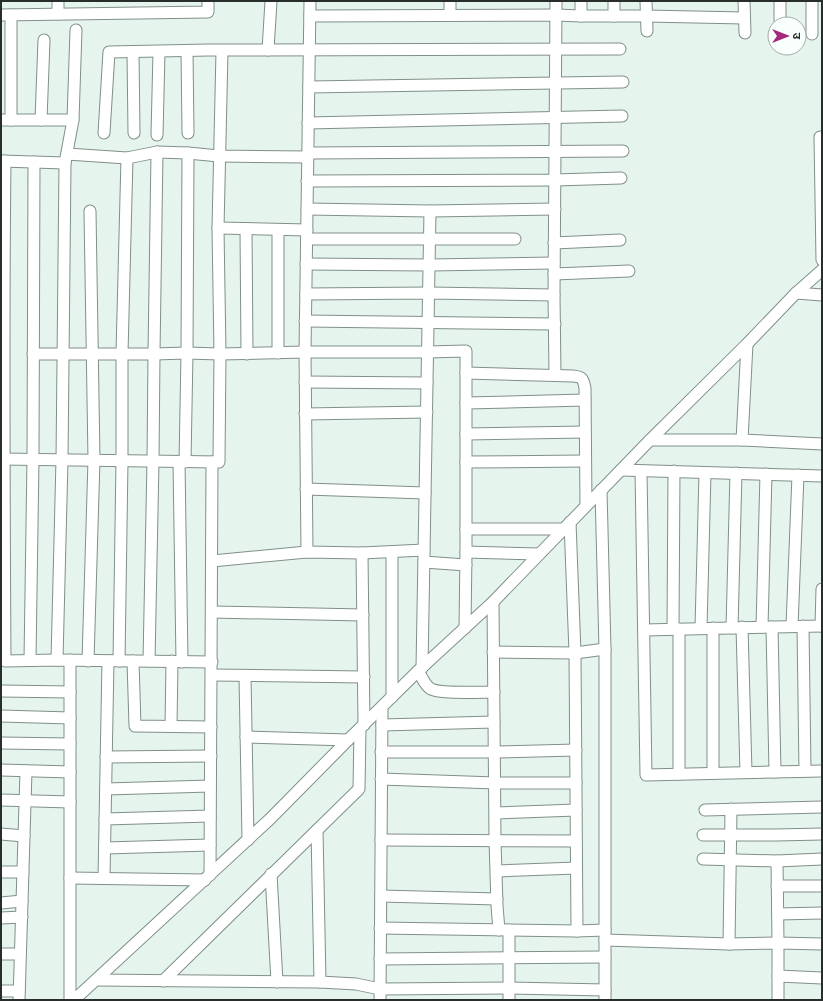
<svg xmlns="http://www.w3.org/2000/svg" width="823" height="1001" font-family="Raleway,'Noto Sans Devanagari',sans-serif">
	<rect width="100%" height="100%" fill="#e5f4ed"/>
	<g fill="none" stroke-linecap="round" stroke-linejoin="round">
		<g stroke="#818f89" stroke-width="13">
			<g id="minor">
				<path d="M450,1V15"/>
				<path d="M581,1V16"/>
				<path d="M614,1V16"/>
				<path d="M646,1L647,31"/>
				<path d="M744,1L745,33"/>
				<path d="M58,14V1"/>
				<path d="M1,15L208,12V1"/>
				<path d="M310,16L556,15L581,16H646L744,18"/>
				<path d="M780,24V1"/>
				<path d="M812,34V1"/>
				<path d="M268,50L271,1"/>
				<path d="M187,51L188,133"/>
				<path d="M133,52L134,133"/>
				<path d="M309,87L623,82"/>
				<path d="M1,120H73L76,30"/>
				<path d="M11,120V15"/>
				<path d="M41,120L44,40"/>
				<path d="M308,123L622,116"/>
				<path d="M104,133L109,52L209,50L620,49"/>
				<path d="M157,135L159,52"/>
				<path d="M820,137L822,260"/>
				<path d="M308,153L623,151"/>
				<path d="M67,154L127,158L157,152L188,153L219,156L308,157"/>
				<path d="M1,161L65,163"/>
				<path d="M5,161C3,328 4,494 5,661L57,660L212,662"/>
				<path d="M307,181L555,180L621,178"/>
				<path d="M307,209L430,211L555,209"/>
				<path d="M218,228L307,230"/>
				<path d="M246,229L247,354"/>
				<path d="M278,230V353"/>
				<path d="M307,239H515"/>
				<path d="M554,243L620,240"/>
				<path d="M306,264L429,265L554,263"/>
				<path d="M554,274L629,271"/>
				<path d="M796,293L822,295"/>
				<path d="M306,294L429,293L554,295"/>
				<path d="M305,321L555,324"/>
				<path d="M33,354H154L187,353L220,354L305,352H428L466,351V552L465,628"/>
				<path d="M466,373L573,376C583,377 583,379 585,388L586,506"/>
				<path d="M555,375L554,295L556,1"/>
				<path d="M305,382L427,383"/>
				<path d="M466,403L585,400"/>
				<path d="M305,414L427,412"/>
				<path d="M466,434L585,432"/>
				<path d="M650,440H742L822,444"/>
				<path d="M742,440L747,344"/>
				<path d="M1,459L219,462L220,354L218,228L222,51"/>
				<path d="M179,462L182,662"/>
				<path d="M185,462L187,353L188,153"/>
				<path d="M466,462L585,461"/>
				<path d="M621,470L822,476"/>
				<path d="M641,471L646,775L822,771"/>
				<path d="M306,489L425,493"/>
				<path d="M601,490L605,649V1000"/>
				<path d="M570,522L575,653L577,931"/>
				<path d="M466,529H563"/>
				<path d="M307,552L305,352L310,1"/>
				<path d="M392,552V697"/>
				<path d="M466,552L539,554"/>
				<path d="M362,553L364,725"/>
				<path d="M212,561L307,552L362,553L424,550"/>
				<path d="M424,562L466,565"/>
				<path d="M493,602L495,840L497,906L499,930"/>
				<path d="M212,612L363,615"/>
				<path d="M792,626L798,475"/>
				<path d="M803,626L805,771"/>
				<path d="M821,626L822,589"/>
				<path d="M742,627L746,772"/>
				<path d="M762,627L766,474"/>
				<path d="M772,627L775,772"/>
				<path d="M701,628L705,473"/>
				<path d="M713,628V773"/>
				<path d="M732,628L736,473"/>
				<path d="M673,629L674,471"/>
				<path d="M679,629V774"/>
				<path d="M644,630L822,626"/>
				<path d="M493,652L575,653L605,649"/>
				<path d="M30,660L33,459L34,162"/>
				<path d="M57,660L62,460L65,163L73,120"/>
				<path d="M88,661L94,460L90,211"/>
				<path d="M119,661L122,461V353L127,158"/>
				<path d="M133,661L135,726L211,727"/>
				<path d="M149,661L153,461L154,354L157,152"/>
				<path d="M422,668L430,211"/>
				<path d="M418,671C422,677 425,686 431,689C440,694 481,692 494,692"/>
				<path d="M212,675L364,677"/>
				<path d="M245,676L248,840"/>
				<path d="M1,691L70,692"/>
				<path d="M1,716L70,718"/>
				<path d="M382,725L494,722"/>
				<path d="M171,726L172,661"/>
				<path d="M246,737L348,740"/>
				<path d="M1,743L70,744"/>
				<path d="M381,752H495L576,750"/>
				<path d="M106,757L211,756"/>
				<path d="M1,770L70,772"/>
				<path d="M381,779L495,783H576"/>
				<path d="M106,789L210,786"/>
				<path d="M1,800L70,802"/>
				<path d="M705,810L822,807"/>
				<path d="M496,813L576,810"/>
				<path d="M105,819L210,816"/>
				<path d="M1,834L24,836"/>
				<path d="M703,835H776L822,834"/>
				<path d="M381,840L576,841"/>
				<path d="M105,848L210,845"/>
				<path d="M703,859L777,861L822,859"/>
				<path d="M777,861L778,943V1000"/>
				<path d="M497,871L576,868"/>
				<path d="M1,872H23"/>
				<path d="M271,874L277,982"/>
				<path d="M210,875L212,462"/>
				<path d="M70,878L205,880"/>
				<path d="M104,878L108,661"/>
				<path d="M777,886H822"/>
				<path d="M381,896L497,899"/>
				<path d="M1,903L22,901"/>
				<path d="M778,914L822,913"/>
				<path d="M1,918L22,917"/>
				<path d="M380,928L577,931L605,930"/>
				<path d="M605,940L729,944L778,943L822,944"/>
				<path d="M729,944L731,809"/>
				<path d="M1,954H20"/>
				<path d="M380,959L605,957"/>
				<path d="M778,976L822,978"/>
				<path d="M96,980L320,982L317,830"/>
				<path d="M163,981L359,789L360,729"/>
				<path d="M320,982L356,984L380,989L510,988L605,990"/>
				<path d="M1,991H19"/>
				<path d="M19,1000L26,771"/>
				<path d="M70,1000V660"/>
				<path d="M74,1000L270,819L348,740L418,671L493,602L650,440L747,344L796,293L822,270"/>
				<path d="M380,1000L382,708"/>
				<path d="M509,1000V930"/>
			</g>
		</g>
		<use href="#minor" stroke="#fff" stroke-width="11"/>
	</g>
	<rect width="823" height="1001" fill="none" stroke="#282e2b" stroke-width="4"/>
	<g transform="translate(787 36) rotate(90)"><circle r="19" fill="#f9fffc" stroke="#a5aba8"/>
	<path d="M0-3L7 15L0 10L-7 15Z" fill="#a5287a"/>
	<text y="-6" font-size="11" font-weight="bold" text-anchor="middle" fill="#282e2b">उ</text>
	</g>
</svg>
